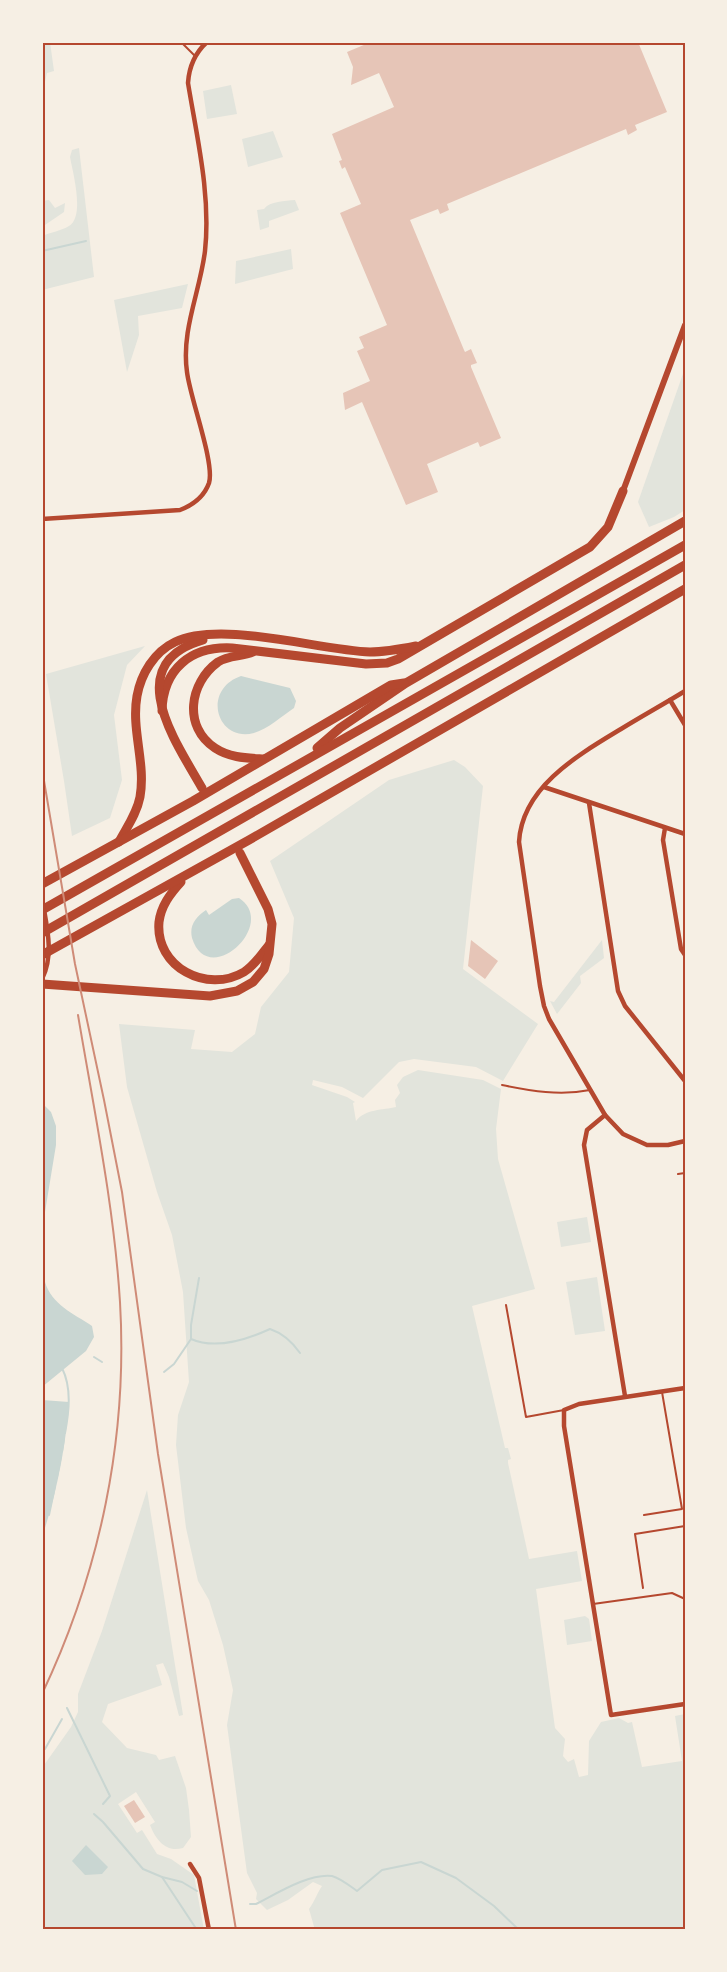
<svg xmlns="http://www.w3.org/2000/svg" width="727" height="1972" font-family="Karla,sans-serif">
	<rect width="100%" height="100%" fill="#f6efe4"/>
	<g fill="#e2e4dc">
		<path d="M42,42H50L54,71L47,73L42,95Z"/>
		<path d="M231,85L237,114L207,119L203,91Z"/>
		<path d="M273,131L283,157L248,167L242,139Z"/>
		<path d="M79,148L94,277L42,290V236C51,232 61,231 69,226C85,217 73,173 70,157L72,150Z"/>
		<path d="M49,200L55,208L65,203L64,212L42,227V201Z"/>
		<path d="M295,200L299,210L269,221V227L260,230L257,210L264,209C270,201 285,201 295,200Z"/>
		<path d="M291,249L293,269L235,284L236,261Z"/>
		<path d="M188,284L182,308L138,316L139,335L127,372L114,300Z"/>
		<path d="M685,368V510L674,517L649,527L638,502Z"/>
		<path d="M145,646L127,665L114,715L122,780L110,818L72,836L64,781L46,674Z"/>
		<path d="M454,760L465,767L483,786L463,969L538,1024L503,1081L476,1067L414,1059L399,1062L363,1098L342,1087L313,1080L312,1085L347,1097L355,1102L353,1103L356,1121C365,1109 383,1110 396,1107L395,1100L400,1093L397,1085L403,1077L418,1070L483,1080L501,1089L496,1129L498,1159L535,1289L472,1306L505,1448H508L511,1459L508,1460V1463L529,1559L577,1551L582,1581L536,1589L555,1728L565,1739L563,1756L568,1762L574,1759L579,1777L588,1775L589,1741L601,1722L619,1718L628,1723L632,1722L642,1767L682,1761L675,1716L685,1714V1930H315L309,1909C315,1901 317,1893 322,1886L313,1882L288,1900L267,1910L256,1899L257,1893L247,1873L227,1725L233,1690L223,1645L209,1600L198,1581L186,1528L176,1445L178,1415L189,1382L183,1292L172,1235L157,1192L127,1087L119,1024L195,1030L191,1049L232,1052L255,1034L261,1007L289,972L294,918L270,861L389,780Z"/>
		<path d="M602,940L604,958L580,976L581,983L557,1014L550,1001L554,1002Z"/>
		<path d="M587,1217L591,1242L561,1247L557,1222Z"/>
		<path d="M597,1277L605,1331L575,1335L566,1282Z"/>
		<path d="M147,1490L183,1715L179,1716L169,1677L163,1663L156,1665L162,1685L108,1704L102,1722L127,1748L156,1755L159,1760L175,1756L186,1788L189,1810L191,1837L183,1848C166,1853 156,1840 150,1825L155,1822L136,1792L118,1804L137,1833L142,1830L157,1854L171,1859L194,1875L204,1930H42V1768L71,1727L78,1712V1694L102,1631Z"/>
		<path d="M585,1616L589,1619L592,1641L567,1645L564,1620Z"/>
	</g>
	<g fill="#c9d6d2">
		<path d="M241,676L290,688L296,701L294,708C282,716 268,729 254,733C217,743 201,690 241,676Z"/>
		<path d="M239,898C279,924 208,990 192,938C189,925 196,917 206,910L209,915L232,899Z"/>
		<path d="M42,1103L51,1112L56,1126V1145L45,1212V1282C52,1305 73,1313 92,1326L94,1337L86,1351L42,1387Z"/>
		<path d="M42,1400L69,1402C66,1446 56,1496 42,1537Z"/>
		<path d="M86,1845L108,1867L102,1874L85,1875L72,1861Z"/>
	</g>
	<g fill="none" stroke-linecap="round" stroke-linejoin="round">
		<g stroke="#c9d6d2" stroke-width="2">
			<path d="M42,251L86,241"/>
			<path d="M191,1339C216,1350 246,1340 270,1329C282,1333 293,1343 300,1353"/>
			<path d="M94,1357L102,1362"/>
			<path d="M62,1368C72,1388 69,1412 65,1433"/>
			<path d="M164,1372L174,1364L191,1339V1325L199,1278"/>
			<path d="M62,1451L64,1439"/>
			<path d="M57,1477L61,1456"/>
			<path d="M49,1515L55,1486"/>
			<path d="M67,1708L110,1796L103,1804"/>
			<path d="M45,1749L62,1719"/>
			<path d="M94,1814L103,1822L143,1869L162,1877L197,1930"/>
			<path d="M162,1877L182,1882L197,1891"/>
			<path d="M250,1904H256C276,1894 309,1873 332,1876C340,1878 350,1886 357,1891L382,1870L421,1862L456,1878L494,1906L519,1930"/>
		</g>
	</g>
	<g fill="#e6c5b7">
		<path d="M371,42H638L667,112L635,125L637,130L628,135L626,129L447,204L449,210L440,214L438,209L410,220L464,350L465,352L471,349L477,363L471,365V367L501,438L480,447L478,442L427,464L438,492L406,505L362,402L345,410L343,393L370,381L357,351L364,348L359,337L387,325L340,213L361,204L345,167L342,169L339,161L342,160L332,134L394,107L379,73L351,85L353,67L347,52Z"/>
		<path d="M471,940L498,961L485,979L468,966Z"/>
		<path d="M134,1800L145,1817L135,1823L124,1806Z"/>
	</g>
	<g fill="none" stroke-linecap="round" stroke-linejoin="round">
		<g stroke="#b5482f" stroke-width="2">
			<path d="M181,42L195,56"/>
			<path d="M502,1085C531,1091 560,1096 590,1090"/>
			<path d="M678,1174L685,1173"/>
			<path d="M506,1305L526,1417L564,1410"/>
			<path d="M644,1515L682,1509L662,1392"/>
			<path d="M643,1588L635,1534L685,1526"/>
			<path d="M593,1604L672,1593L685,1599"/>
		</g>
		<g stroke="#b5482f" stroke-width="4.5">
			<path d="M42,519L180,510C193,505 204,497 209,483C215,463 190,398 187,372C181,330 200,292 205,251C211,195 197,138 188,83C189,67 195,53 207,42"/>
			<path d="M685,691C664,704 642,716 621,729C578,755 522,787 519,842L540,986L544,1006L549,1019L605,1115L623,1134L647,1145H668L685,1141"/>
			<path d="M670,700L685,725"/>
			<path d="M544,787L685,834"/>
			<path d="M589,803L618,991L625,1006L685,1081"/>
			<path d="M665,828L663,840L681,949L685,955"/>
			<path d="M42,898C46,924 55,954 42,979"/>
			<path d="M605,1115L587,1130L584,1145L625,1396"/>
			<path d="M685,1388L579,1404L564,1410V1426L611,1715L685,1704"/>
			<path d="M190,1864L199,1878L209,1930"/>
		</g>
		<path stroke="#b5482f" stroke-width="6" d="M623,491L685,325"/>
		<g stroke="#b5482f" stroke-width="9">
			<path d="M253,652C242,657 229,655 218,662C189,683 183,727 215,748C230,758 247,758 264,759"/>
			<path d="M162,711C163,669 191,646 232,648L366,664L387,663L398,659L590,547L608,527L623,491"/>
			<path d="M317,748L340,728L406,683L685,521"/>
			<path d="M202,788C176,742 120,664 203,640"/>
			<path d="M119,842C127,827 137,813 140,797C146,763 131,730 137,696C141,674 154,652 175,642C221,620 318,650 370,652C385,652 401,649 416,646"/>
			<path d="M181,882C170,894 161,906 159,922C155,967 207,994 244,972C254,966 262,954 269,945"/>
			<path d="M42,884L193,801L391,685L404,683"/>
			<path d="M42,910L685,545"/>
			<path d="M42,933L685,565"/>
			<path d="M42,955L249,840L685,589"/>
			<path d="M42,984L210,996L237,991L253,982L264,969L269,954L272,924L268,909L240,853"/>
		</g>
		<g stroke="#cf8b77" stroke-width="2">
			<path d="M42,769L75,964L104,1100L122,1192L158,1454L236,1930"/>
			<path d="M42,1694C100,1572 128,1438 120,1302C114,1206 94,1110 78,1015"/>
		</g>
	</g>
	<rect width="727" height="1972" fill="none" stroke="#f6efe4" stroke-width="87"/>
	<rect x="44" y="44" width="640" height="1884" fill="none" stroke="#b5482f" stroke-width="2"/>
</svg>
